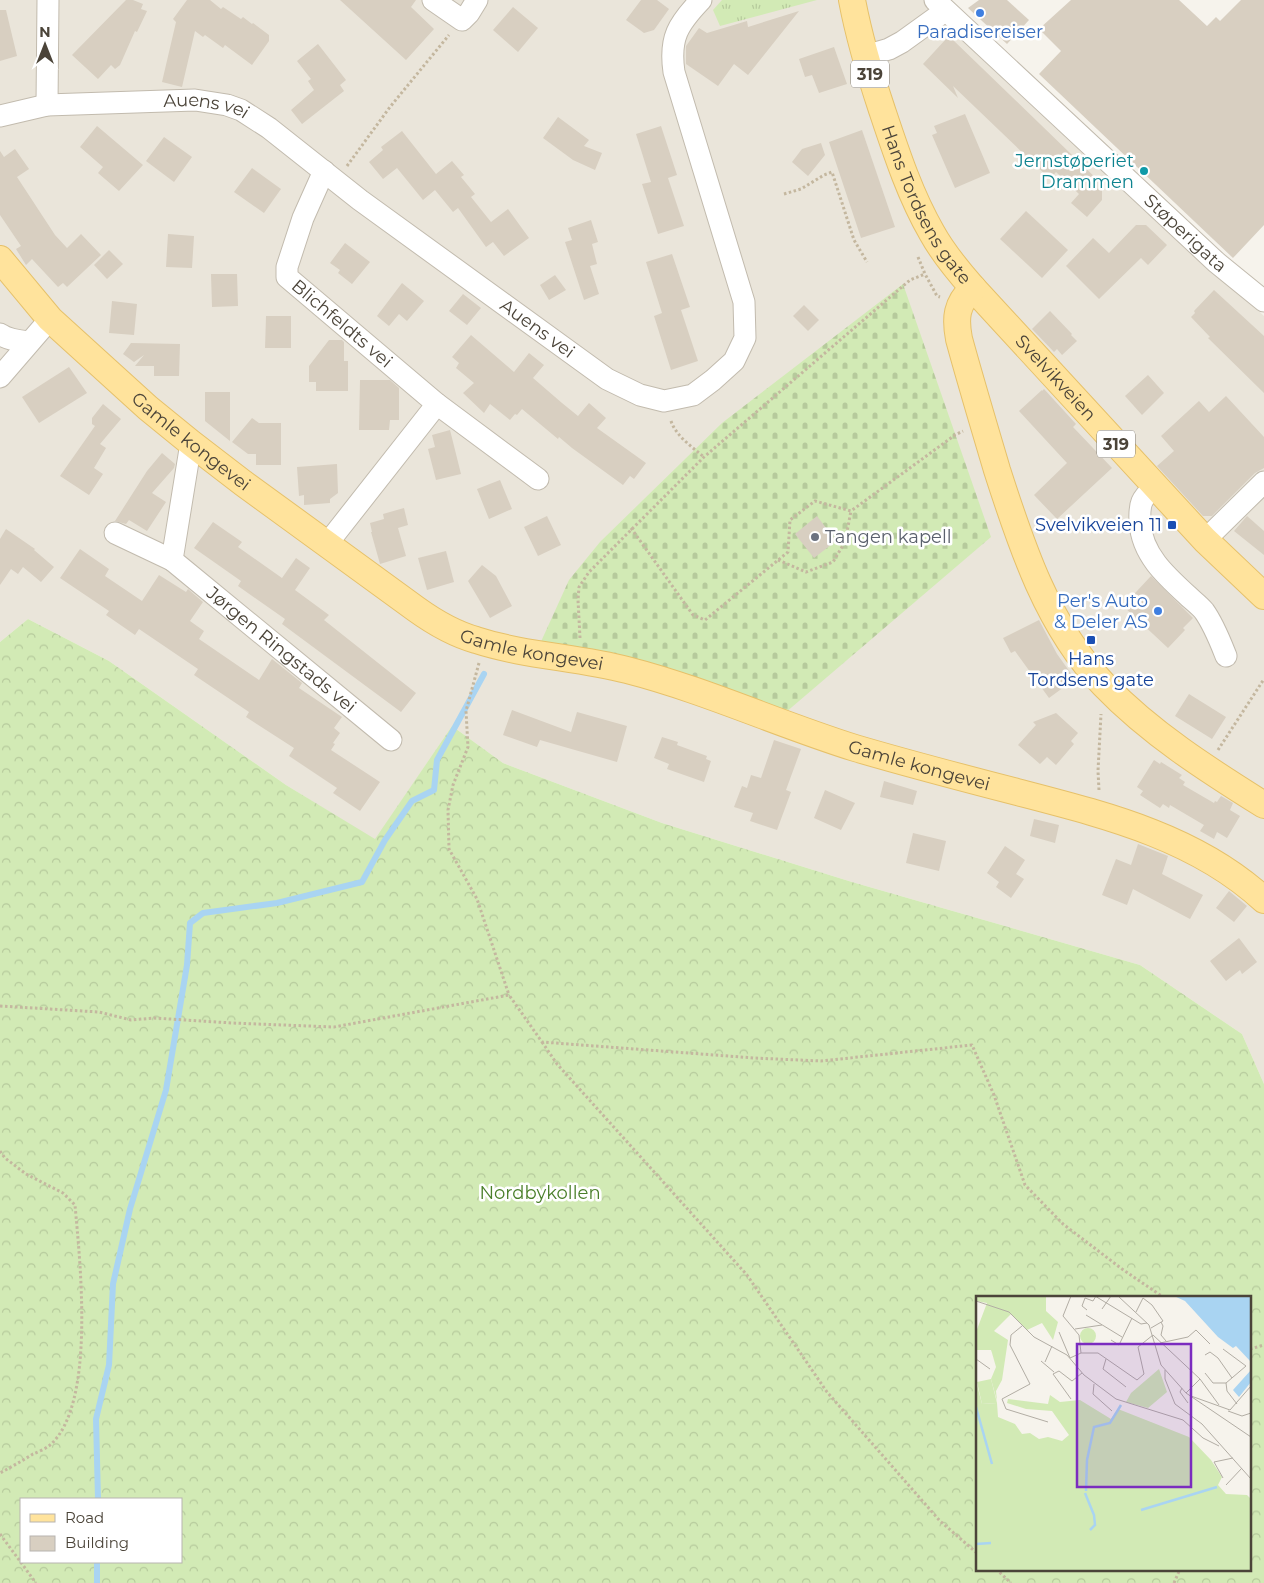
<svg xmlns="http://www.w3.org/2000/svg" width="1264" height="1583" font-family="Montserrat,sans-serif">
	<defs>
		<pattern id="grass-tufts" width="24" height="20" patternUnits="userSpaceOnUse" patternTransform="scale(1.25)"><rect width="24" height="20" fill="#d2eab5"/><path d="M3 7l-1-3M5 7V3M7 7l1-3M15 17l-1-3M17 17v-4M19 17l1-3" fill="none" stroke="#b6ca9c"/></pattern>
		<pattern id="forest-crowns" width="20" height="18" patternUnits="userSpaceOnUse" patternTransform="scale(1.25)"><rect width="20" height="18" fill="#d2eab5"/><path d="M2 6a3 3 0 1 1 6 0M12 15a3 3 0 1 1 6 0" fill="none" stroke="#b6ca9c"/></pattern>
		<pattern id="cemetery-stones" width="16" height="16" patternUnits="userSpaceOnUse" patternTransform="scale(1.25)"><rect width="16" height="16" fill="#d2eab5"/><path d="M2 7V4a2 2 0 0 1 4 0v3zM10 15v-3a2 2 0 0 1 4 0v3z" fill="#b6ca9c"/></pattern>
	</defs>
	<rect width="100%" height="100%" fill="#f6f3ec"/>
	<path fill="#eae5da" d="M0,0H932L1264,316V1084L1242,1034L1140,965L852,882L662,823L503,763L452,726L375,840L286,785L109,661L28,619L0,642Z"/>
	<path fill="url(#grass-tufts)" d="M722,0H817L720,26L713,10Z"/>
	<path fill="url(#forest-crowns)" fill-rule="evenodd" d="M28,619L109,661L286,785L375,839L452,726L503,763L662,823L852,882L1140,965L1242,1034L1264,1084V1583H0V642ZM978,1297H1250V1569H978ZM21,1499H181V1562H21Z"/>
	<path fill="url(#cemetery-stones)" d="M903,284L991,537L785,713L539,646L569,580L600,542L722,423Z"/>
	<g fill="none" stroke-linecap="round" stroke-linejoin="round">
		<g stroke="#a9d4f2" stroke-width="6">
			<path d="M98,1499L96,1419L109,1365L113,1284L130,1209L166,1090L187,965L190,923L203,913L277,903L362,882L385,840L412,801L434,790L437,760L484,674"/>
			<path d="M97,1583V1562"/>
		</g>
	</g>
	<g fill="#d8cfc1">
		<path d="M126,0H133L143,4L141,9L147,11L137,32L135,31L120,65L115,69L111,65L98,79L72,55Z"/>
		<path d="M187,0H210L221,9L223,7L241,19L243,17L252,24L253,23L269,35V41L252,65L225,45L223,48L205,35L203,37L195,31L182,87L162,82L176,22L173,19Z"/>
		<path d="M340,0H416L411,7L434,29L406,60Z"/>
		<path d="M641,0H657L669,9L654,30L644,33L626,20Z"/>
		<path d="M979,0H1007L1029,20L1007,44L968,8Z"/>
		<path d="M1071,0H1179L1207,26L1216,17L1220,21L1241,0H1264V225L1233,258L1039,74L1061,51L1039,29Z"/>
		<path d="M513,7L538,28L518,52L493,30Z"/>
		<path d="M0,10H6L17,56L0,61Z"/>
		<path d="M799,11L748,75L734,64L718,86L686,64V46L699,28L707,33L747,21L748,27Z"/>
		<path d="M946,39H952L1102,184V200L1087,217L1071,203L1079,194L1056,172L1050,179L953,86L958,98L923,64Z"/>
		<path d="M318,44L346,80L340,85L344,91L302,124L291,110L314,90L308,81L311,79L297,61Z"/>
		<path d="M834,47L847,84L819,93L812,75L805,77L799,59Z"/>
		<path d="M965,114L990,173L955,188L932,135L937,133L934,126Z"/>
		<path d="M558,117L589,140L584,146L602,153L595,170L573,160L543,138Z"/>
		<path d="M97,126L143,165L119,191L98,173L103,167L80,147Z"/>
		<path d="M661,126L677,175L668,178L684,226L658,234L642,184L651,182L636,134Z"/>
		<path d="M862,130L895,227L861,238L829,142Z"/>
		<path d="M402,131L436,174L452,161L464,175L461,177L475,194L471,197L491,222L508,209L529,238L504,256L493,242L486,247L458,208L453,212L435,190L423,200L397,168L383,179L369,162L383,150L381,147Z"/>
		<path d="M164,137L192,157L174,182L146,161Z"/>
		<path d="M821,143L825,155L808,176L792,162L802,149Z"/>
		<path d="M15,149L29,169L17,177L55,235L67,248L81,234L101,255L67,287L63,283L58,287L32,259L26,265L16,249L21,246L0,215V151L4,157Z"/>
		<path d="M252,168L281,189L264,213L234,192Z"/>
		<path d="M1026,211L1068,250L1042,278L1000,239Z"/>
		<path d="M591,220L598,242L592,244L597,264L590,266L599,294L584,300L565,242L572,240L568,228Z"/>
		<path d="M1136,225H1146L1167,245L1148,265L1141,258L1099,299L1066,266L1093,238L1109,253Z"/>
		<path d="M168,234L194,236L192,268L166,267Z"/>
		<path d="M345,243L370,262L352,284L338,273L340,270L330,263Z"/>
		<path d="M109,250L123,264L107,279L94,265Z"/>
		<path d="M672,254L690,307L681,310L698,361L671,370L654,316L662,313L646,262Z"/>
		<path d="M211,274H237L238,306L212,307Z"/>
		<path d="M555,275L566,290L549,300L540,285Z"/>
		<path d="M402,283L424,301L407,321L399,314L389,326L377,316Z"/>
		<path d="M1214,290L1264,336V393L1208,338L1210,337L1191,317L1195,313L1194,311Z"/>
		<path d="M463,294L481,308L467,325L449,311Z"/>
		<path d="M112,301L137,304L134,335L109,333Z"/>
		<path d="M804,305L819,320L808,331L793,316Z"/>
		<path d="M1050,311L1072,334L1071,335L1077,341L1062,355L1057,349L1054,352L1032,329Z"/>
		<path d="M266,316H291V348H265Z"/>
		<path d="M471,335L514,372L529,353L544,365L533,378L562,403L578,416L589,403L606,418L597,428L646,463L634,479L630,476L623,485L572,448L559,437L558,439L522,409L517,415L515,414L510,420L490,404L484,413L463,393L474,383L456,368L459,363L452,357Z"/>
		<path d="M329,340H342L344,342V361H348V391H316V382H309V366Z"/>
		<path d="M131,343L180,344L179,376H154V366H135L144,355L134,362L123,354Z"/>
		<path d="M69,367L87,393L39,423L22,397Z"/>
		<path d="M1148,375L1164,393L1142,415L1125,396Z"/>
		<path d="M360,380H390L399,388V420H390L389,430H359Z"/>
		<path d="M1044,389L1076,424L1073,427L1112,468L1057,519L1034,495L1067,463L1019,411L1042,390V391Z"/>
		<path d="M205,392H230V441L205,421Z"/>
		<path d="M1226,396L1264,437V468L1255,473L1212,516H1203L1157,466L1174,451L1161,436L1199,401L1209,412Z"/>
		<path d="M103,404L121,419L100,444L106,448L94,468L103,474L89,495L60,476L95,426L92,424V418Z"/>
		<path d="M252,418L259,423H281V465H256V454H248L232,442Z"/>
		<path d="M450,430L461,474L436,480L428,449L435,447L432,435Z"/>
		<path d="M162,453L175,464L174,468L152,493L166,502L147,531L129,520L126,524L115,521L147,471Z"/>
		<path d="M337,464L338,493L330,499V503L304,505V495L299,496L297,467Z"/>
		<path d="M500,480L512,509L489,519L477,489Z"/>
		<path d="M404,508L408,525L398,528L406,556L380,564L371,532H372L370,523L384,519L383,514Z"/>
		<path d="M547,516L561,545L538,556L524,527Z"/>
		<path d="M817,516L836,541L814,558L795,534Z"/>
		<path d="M1247,516L1264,531V555L1234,531Z"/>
		<path d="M213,522L242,542L238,547L282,578L296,558L310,568L295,590L329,615L324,620L416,693L401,712L282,624L285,619L238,586L241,581L194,548Z"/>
		<path d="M6,529L35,549L34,550L54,567L41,582L23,567L18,574L11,569L0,585V539Z"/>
		<path d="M80,549L109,569L105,576L142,601L159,575L186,592L188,589L203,602L190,621L204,631L199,639L259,680L272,659L302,683L299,688L342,717L334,728L340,733L333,743L335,744L331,750L380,782L360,811L333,793L337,788L289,756L294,748L246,717L249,712L194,675L198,669L139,629L135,635L106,615L109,611L60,578Z"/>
		<path d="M446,551L454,582L427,590L418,558Z"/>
		<path d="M482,565L496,576L512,606L490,618L468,581Z"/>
		<path d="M1151,576L1193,618L1183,628L1185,630L1168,648L1123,606Z"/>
		<path d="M1039,620L1057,654L1075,679L1049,698L1015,651L1011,653L1003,638Z"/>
		<path d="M1189,694L1226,717L1212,739L1175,716Z"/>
		<path d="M512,710L571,732L577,712L627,726L617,762L540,740L537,747L503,735Z"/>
		<path d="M1056,713L1078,733L1071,741L1074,744L1056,765L1047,757L1040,764L1018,745L1036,725L1033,722Z"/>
		<path d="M662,737L678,742L677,745L707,756L706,759L711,761L704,782L667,769L669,764L654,758Z"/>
		<path d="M774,740L801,749L786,790L791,792L777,830L750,821L753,813L734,807L742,786L747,788L751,775L761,778Z"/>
		<path d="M1154,760L1160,764L1161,762L1182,775L1179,778L1185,782L1183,785L1214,803L1215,801L1217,802L1221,796L1233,803L1230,810L1240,816L1227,838L1217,832L1214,839L1200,831L1204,825L1170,805L1169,808L1163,804L1160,808L1140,795L1143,791L1137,787Z"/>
		<path d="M884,781L917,791L913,805L880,797Z"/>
		<path d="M825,790L855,803L841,830L814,818Z"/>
		<path d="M1034,819L1059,825L1055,843L1030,836Z"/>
		<path d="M913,833L946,841L939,871L906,863Z"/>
		<path d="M1138,844L1168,856L1162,874L1203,895L1190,919L1133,889L1127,905L1102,895L1116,859L1131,865Z"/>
		<path d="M1005,846L1025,860L1016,874L1024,879L1011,898L996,887L999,882L987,873Z"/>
		<path d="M1229,891L1247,906L1234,922L1216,908Z"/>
		<path d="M1239,938L1257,962L1242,974L1240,970L1226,981L1210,961Z"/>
	</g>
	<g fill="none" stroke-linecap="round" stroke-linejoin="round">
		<g stroke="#c2bbae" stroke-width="23">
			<g id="minor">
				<path d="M433,0L462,20L469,13L477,0"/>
				<path id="s1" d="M935,0L1216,262L1264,301"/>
				<path d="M865,56L889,49L902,42L945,11"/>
				<path d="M47,105L48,0"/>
				<path id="s2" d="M0,116L47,105L195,100L227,105L241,110L269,128L360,200L607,379L640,395L664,401L693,395L713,380L734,361L745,338L744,302L674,72C669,38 678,24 701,0"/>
				<path id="s3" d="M324,171L303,218L287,267V277L437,404L538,479"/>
				<path d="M0,334C8,340 19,341 29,342"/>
				<path d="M0,377L50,319"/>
				<path id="s4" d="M191,443L172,560L391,740"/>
				<path d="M1155,486C1141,499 1139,503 1140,523C1142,554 1165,575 1187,595C1192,600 1199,605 1204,611C1214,625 1220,641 1226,656"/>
				<path d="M115,533L172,560"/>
				<path d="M1205,540L1264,482"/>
				<path d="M327,544L437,404"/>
			</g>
		</g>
		<g stroke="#e6c16a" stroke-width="28">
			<g id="major">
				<path id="s5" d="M852,0C859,37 870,74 882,110C896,152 910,195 932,233C943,253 958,271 973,288L1205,540L1264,596"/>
				<path id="s6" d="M0,259L50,319L148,408L191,443L243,483L416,609C434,622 455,634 476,640C525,656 578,657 627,670C705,690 778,724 855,748C909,764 963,778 1017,792C1105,815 1196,837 1264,900"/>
				<path d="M973,288C956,304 955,318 959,339C971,383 984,426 997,470C1021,545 1048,627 1104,685C1150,733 1208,770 1264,805"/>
			</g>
		</g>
		<g stroke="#c4b79f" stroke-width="3" stroke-dasharray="2.5 2.5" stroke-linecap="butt">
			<path d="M347,166L390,107L449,35"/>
			<path d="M784,194L801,189L824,175L832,172L854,240L867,262"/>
			<path d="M918,257L925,274L937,296L940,297"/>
			<path d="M671,421C676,436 692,447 704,457"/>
			<path d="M631,528L693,615L705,620L788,552L790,520L815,501L851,511L955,435L963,431"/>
			<path d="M778,560L806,572L833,562L845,542L851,511"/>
			<path d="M580,638L578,600L579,587L589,572L704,457L910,280L925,274"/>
			<path d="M479,663L466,711L468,747L453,785L448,810L449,849L477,899L509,995"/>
			<path d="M1218,750L1264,679"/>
			<path d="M1099,790L1098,771L1101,714"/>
			<path d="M0,1006L99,1012L131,1020L154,1018L232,1023L334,1027L509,995L542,1042L754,1058L821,1061L972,1045L994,1095L1025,1185L1063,1224L1122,1269L1163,1297"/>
			<path d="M542,1042L557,1064L747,1275L827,1392L940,1521L978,1554"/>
			<path d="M0,1151L5,1158L26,1174L63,1193L75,1205C80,1262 96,1405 50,1445C45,1449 38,1452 33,1454C22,1461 11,1467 0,1473"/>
			<path d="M1250,1349L1264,1345"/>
			<path d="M0,1534L36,1583"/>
			<path d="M996,1569L1011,1583"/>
			<path d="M1174,1583L1180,1569"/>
		</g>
		<use href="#minor" stroke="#fff" stroke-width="21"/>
		<use href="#major" stroke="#ffe39c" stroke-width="26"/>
	</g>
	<g fill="#3f7fe0" stroke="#fff" stroke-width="2">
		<circle cx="980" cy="13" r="5"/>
		<circle cx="1158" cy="611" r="5"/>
	</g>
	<circle fill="#0f9aa8" stroke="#fff" stroke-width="2" cx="1144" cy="171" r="5"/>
	<g fill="#1a4fb4" stroke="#fff" stroke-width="2">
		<rect x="1167" y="520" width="10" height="10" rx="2.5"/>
		<rect x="1086" y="635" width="10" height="10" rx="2.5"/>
	</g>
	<circle fill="#6b7280" stroke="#fff" stroke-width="2" cx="815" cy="537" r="5"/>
	<g text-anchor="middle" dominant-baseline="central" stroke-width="5" stroke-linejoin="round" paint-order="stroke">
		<g fill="#fff" stroke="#817c74" stroke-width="1">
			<rect x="851" y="60.5" width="38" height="27" rx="4"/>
			<rect x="1097" y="430.5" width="38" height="27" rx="4"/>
		</g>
		<g font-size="16" font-weight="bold" fill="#4b4439">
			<text x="870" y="74">319</text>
			<text x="1116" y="444">319</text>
		</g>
		<g font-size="18" fill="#366cbe" stroke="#fff">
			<text x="980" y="32">Paradisereiser</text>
			<text x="1148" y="601" text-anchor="end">Per's Auto<tspan x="1148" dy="21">&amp; Deler AS</tspan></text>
		</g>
		<g font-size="18" fill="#4b4439" stroke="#fff">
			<text stroke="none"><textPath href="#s2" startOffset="208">Auens vei</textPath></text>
			<text stroke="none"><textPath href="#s5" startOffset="219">Hans Tordsens gate</textPath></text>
			<text stroke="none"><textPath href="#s1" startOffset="342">Støperigata</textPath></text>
			<text stroke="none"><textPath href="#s3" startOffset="185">Blichfeldts vei</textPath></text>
			<text stroke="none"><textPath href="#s2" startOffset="612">Auens vei</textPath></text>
			<text stroke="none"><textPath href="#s5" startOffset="438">Svelvikveien</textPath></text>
			<text stroke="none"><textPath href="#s6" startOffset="265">Gamle kongevei</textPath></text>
			<text stroke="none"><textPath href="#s6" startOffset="670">Gamle kongevei</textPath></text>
			<text stroke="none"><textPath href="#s4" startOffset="260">Jørgen Ringstads vei</textPath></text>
			<text stroke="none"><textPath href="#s6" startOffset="1075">Gamle kongevei</textPath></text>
		</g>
		<g font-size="18" fill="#0d838f" stroke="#fff" text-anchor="end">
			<text x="1134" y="161">Jernstøperiet<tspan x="1134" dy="21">Drammen</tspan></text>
		</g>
		<g font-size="18" fill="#164399" stroke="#fff" text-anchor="end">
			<text x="1162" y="525">Svelvikveien 11</text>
			<text x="1091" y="659" text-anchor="middle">Hans<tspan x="1091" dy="21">Tordsens gate</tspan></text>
		</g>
		<g font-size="18" fill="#5b616d" stroke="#fff" text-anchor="start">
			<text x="825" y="537">Tangen kapell</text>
		</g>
		<g font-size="18" fill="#4a7f2a" stroke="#fff">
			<text x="540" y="1193">Nordbykollen</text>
		</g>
	</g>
	<g transform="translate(976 1296)">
		<rect width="275" height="275" fill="#f6f3ec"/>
		<path d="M0,0H70V15L82,26L77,44L66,27L51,34L35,18L18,35L32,44L26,84L20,95L21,105L15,83L20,71L16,57L15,54H0V36L11,7L0,5ZM0,85L6,108L21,107L22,121L39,128L46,138L54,137L63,143L72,141L86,145L93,139L76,115L50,113L31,107L32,103L72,108L74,99L84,106L104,104L135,123L142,113L213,141L235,164L246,181L242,189L250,198L271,199L275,203V275H0Z" fill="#d2eab5"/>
		<path d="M183,73L191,96L172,112L150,106L155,97Z" fill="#d2eab5"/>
		<path d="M104 40a8 8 0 1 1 16 0a8 8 0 1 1-16 0ZM15,83L21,107L6,108L1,86Z" fill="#d2eab5"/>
		<path d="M198,0H275V66L260,50L257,52L242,41L209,5ZM275,74V86L263,101L257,94Z" fill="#a9d4f2"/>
		<path fill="none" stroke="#a9d4f2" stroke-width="2.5" d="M0,111L16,168M110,195L111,164L118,131L134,127L145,109M109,197L118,219L119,229L114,234M165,214L241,191M0,248L15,247"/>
		<path fill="none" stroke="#b2ada4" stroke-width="1" d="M95,0L87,20L103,39L105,57M119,0L165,28L171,27M142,0L173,29L185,69L210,97L275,141M0,5L33,16L58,41L91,59L108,79L140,103L207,124L227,142L243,150M126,13L135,0M111,14L106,10L109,2L117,5L120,0M160,16L167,2L176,9L187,25L175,32M110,19L146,41M185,26L187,30L185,39L190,45M99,33L126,29M83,36L94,62L105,57H122L161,84L168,78L162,51L177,39L224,83L243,109M135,44L143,49L156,22M184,47L212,41L220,34L234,48M247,53L270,70L250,87L251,95L261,108M229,59L234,56L242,62L256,82M0,63L14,73M130,63L127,73L150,91M65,65L78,76M69,66L76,50M189,74V83L199,108L226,128L275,183M229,77L237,87H250M118,88L117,98L136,115M206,92L204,96L212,107M210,97L224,83M215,100L254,114L275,90M26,103L54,88L34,49L35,39L46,30M26,103L30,113L72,126M95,103L77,78L83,75L96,85L106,77M252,115L266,120L275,117M247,182L238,166L257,162M250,189L266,172"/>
		<path fill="#7b2cbf" fill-opacity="0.15" stroke="#7b2cbf" stroke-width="2.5" d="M101,48H215V191H101Z"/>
		<rect width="275" height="275" fill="none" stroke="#4b4439" stroke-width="2.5"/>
	</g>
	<rect x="20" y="1498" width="162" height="65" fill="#ffffff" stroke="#b7b4b0"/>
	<rect x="30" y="1514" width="25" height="8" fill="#ffe39c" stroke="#b7b4b0"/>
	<text x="65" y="1523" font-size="15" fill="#4b4439">Road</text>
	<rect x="30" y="1536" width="25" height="15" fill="#d8cfc1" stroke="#b7b4b0"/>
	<text x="65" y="1548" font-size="15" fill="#4b4439">Building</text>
	<g transform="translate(45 45)" stroke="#ffffff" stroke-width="4" paint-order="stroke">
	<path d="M0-4L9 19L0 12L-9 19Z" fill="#4b4439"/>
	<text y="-8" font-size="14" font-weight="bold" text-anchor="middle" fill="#4b4439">N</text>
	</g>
</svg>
